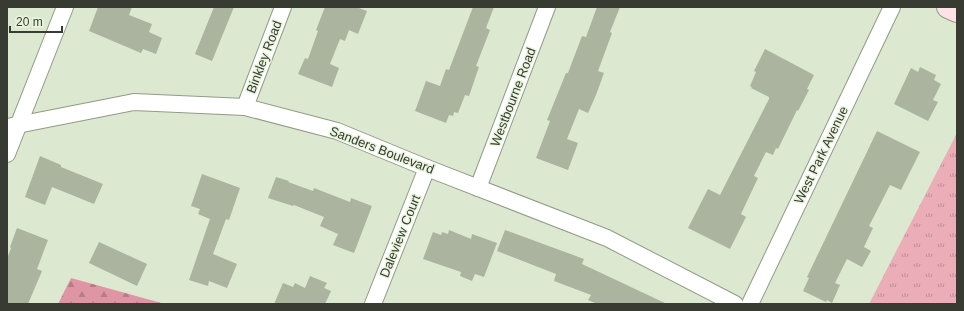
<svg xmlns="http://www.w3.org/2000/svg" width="964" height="311" font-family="Arial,sans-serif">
	<defs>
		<pattern id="grass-tufts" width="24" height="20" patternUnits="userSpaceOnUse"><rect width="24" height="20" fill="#ebadb8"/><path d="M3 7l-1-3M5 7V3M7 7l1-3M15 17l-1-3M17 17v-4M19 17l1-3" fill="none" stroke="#bf8e96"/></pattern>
		<pattern id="forest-firs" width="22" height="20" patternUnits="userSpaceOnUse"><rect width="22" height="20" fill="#df95a3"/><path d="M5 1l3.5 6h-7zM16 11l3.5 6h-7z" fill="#b67b85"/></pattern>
	</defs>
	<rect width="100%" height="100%" fill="#dde8d1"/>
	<path fill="url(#grass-tufts)" d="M957,133V304H869Z"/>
	<path fill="url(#forest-firs)" d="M71,278L165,304H58Z"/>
	<g fill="#aab49e">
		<path d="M98,7H132L129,15L152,24L149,32L162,38L156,54L143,49L141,53L89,31Z"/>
		<path d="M214,7H234L212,61L195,54Z"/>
		<path d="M325,7H356L367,11L358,34L349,30L345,41L340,39L330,64L339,68L332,87L298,74L305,58L308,59L318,31L316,30Z"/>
		<path d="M473,7H494L486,28L490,30L476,66L479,67L469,96L465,95L458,113L454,112L453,116L449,115L446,123L415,111L426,81L440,86L446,69L449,70Z"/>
		<path d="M597,7H620L610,32L612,33L598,71L604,73L596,95L588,113L579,109L567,139L578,143L568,170L536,158L550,121L547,120L566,73H568L582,36L586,37Z"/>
		<path d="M765,49L814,75L807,89L809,90L798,111L797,110L778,149L776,148L773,155L766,152L754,176L758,178L741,214L746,217L730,249L688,228L708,189L720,195L769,99V97L751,88L752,87L750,86L756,72L754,71Z"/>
		<path d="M920,67L936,75L934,80L941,84L933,100L938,102L928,121L894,104L911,68L918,72Z"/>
		<path d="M877,131L920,152L901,190L890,185L869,226L873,228L864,247L871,251L862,267L847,259L835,283L840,285L832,303L827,300L826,302L803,291L809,278L807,277Z"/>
		<path d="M40,156L61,165V167L103,184L94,204L52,187L45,205L25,197Z"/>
		<path d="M202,174L240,188L229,220L226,219L213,254L237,264L227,288L209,281L208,286L189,280L210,219L198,214L200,209L191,206Z"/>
		<path d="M276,177L289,181L288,182L313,191L314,188L350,202L351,198L372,206L354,253L333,245L338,234L320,226L324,217L294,205L293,206L268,198Z"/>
		<path d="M17,228L48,240L37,269L42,271L28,304H7V259L11,248L10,247Z"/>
		<path d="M449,230L471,239L472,234L497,243L484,277L475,274L472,281L460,276L461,272L423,259L433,232L441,235L442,232L448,234Z"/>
		<path d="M505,230L584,259L582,264L667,304H597L588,300L591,295L554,281L556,274L497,251Z"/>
		<path d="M99,242L147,264L137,286L89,263Z"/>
		<path d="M310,276L327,283L324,288L331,291L325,304H274L283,283L293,287L295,283L305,288Z"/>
	</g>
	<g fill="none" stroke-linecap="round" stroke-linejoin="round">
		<g stroke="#919b86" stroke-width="18">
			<g id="minor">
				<path d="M245,107L283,7"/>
				<path d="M7,127L134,102L245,107L337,131L427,168L607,238L735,304"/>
				<path d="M7,154L65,7"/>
				<path d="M478,188L547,7"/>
				<path d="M373,304L427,168"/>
				<path d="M750,304L892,7"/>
			</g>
		</g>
		<g stroke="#919b86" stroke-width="24">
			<path id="secondary" d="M948,7L957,11"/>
		</g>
		<use href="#minor" stroke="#fff" stroke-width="16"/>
		<use href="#secondary" stroke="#fee2e7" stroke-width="22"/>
	</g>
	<g text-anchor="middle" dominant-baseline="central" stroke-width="3" stroke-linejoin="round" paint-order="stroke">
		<g font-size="13" fill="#373b32" stroke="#eaf5de">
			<text transform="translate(264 57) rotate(-69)">Binkley Road</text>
			<text transform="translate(513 97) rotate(-69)">Westbourne Road</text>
			<text transform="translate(382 150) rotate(21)">Sanders Boulevard</text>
			<text transform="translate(821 155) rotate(-64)">West Park Avenue</text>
			<text transform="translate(400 236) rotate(-68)">Daleview Court</text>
		</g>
	</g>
	<rect width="964" height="311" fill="none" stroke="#373b32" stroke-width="16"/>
	<path d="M10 26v6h52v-6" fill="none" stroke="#373b32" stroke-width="2"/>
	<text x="16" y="26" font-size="12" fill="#373b32" stroke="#eaf5de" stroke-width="3" paint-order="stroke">20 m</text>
</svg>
